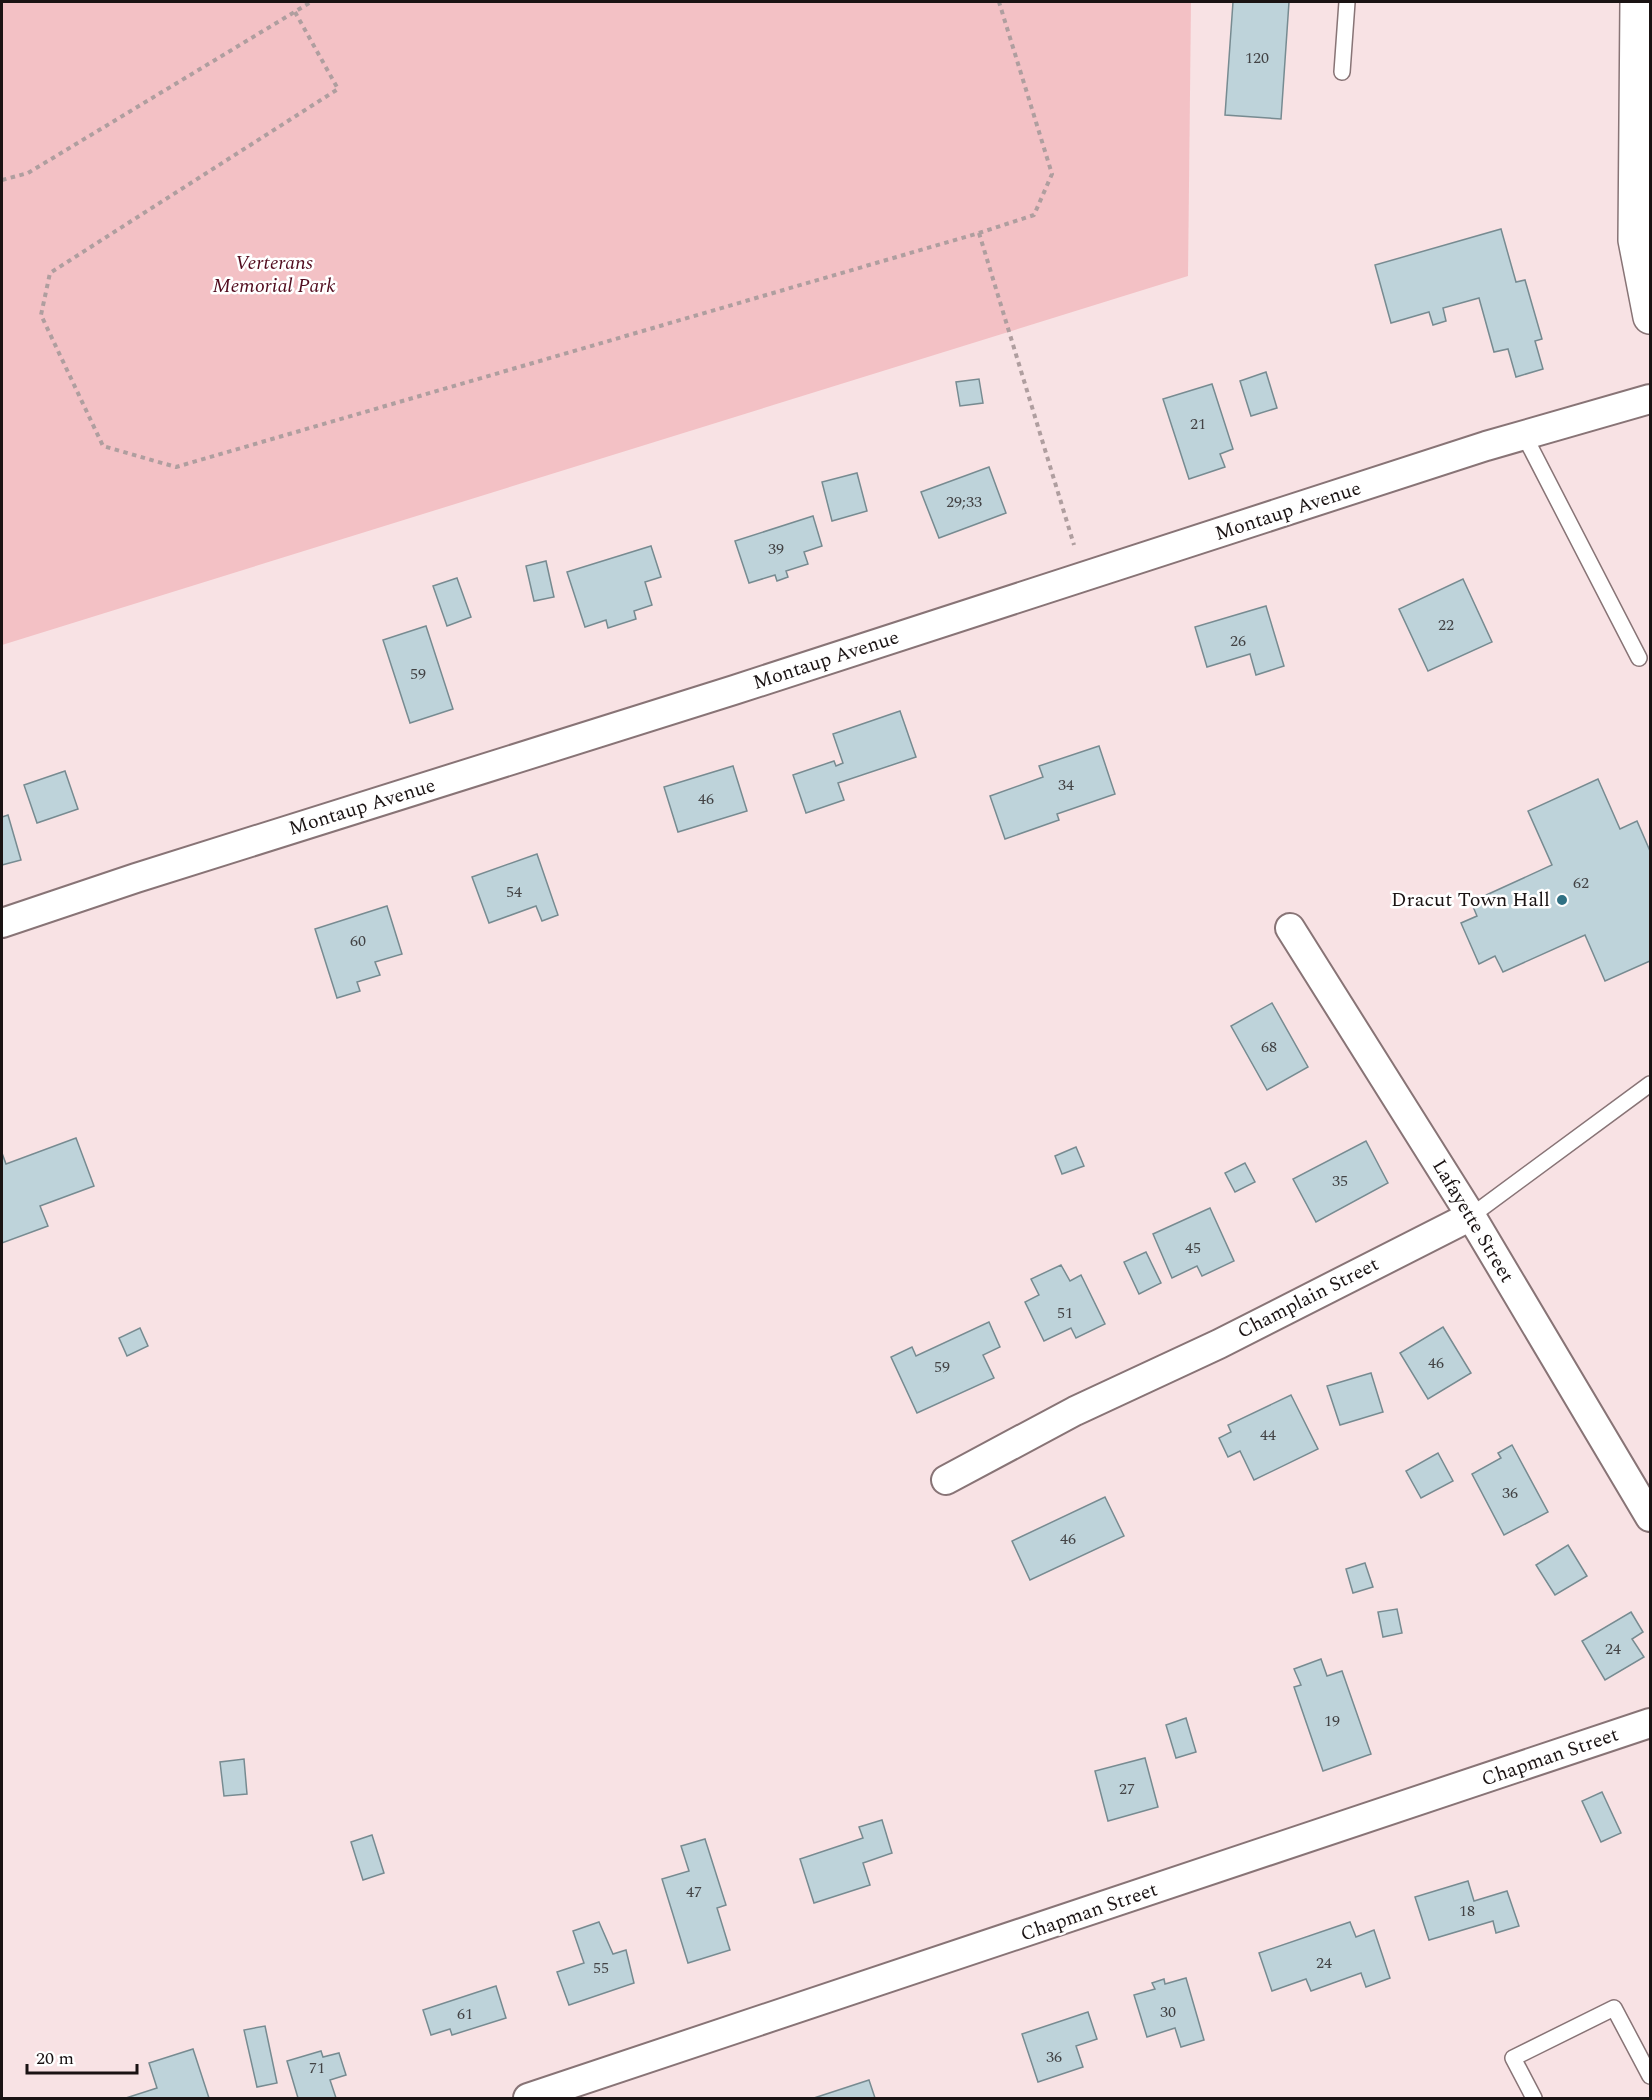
<svg xmlns="http://www.w3.org/2000/svg" width="1652" height="2100" font-family="Spectral,serif">
	<rect width="100%" height="100%" fill="#f8e2e4"/>
	<path fill="#f3c1c5" d="M2,2H1191L1188,276L2,645Z"/>
	<g fill="#bed3da" stroke="#778b91" stroke-width="1.5">
		<path d="M1233,2H1289L1281,119L1225,115Z"/>
		<path d="M1501,229L1516,282L1525,280L1542,339L1535,341L1543,369L1516,377L1508,349L1494,352L1479,298L1443,308L1446,321L1433,325L1429,312L1391,323L1375,265Z"/>
		<path d="M1266,372L1277,408L1251,416L1240,381Z"/>
		<path d="M979,379L983,403L960,406L956,382Z"/>
		<path d="M1212,384L1233,449L1220,454L1225,467L1189,479L1163,399Z"/>
		<path d="M989,467L1006,513L939,538L921,492Z"/>
		<path d="M857,473L867,511L832,521L822,482Z"/>
		<path d="M813,516L822,546L804,552L808,564L786,571L788,577L777,581L775,575L749,583L735,541Z"/>
		<path d="M651,546L661,577L645,582L652,605L634,611L636,619L608,628L606,620L585,627L567,572Z"/>
		<path d="M546,561L554,597L534,601L526,566Z"/>
		<path d="M457,578L471,617L447,626L433,586Z"/>
		<path d="M1463,579L1492,642L1428,671L1399,609Z"/>
		<path d="M1266,606L1284,666L1256,675L1250,654L1207,667L1195,627Z"/>
		<path d="M426,626L453,709L410,723L383,640Z"/>
		<path d="M900,711L916,757L838,783L844,800L806,813L793,775L834,761L836,766L843,763L833,734Z"/>
		<path d="M1099,746L1115,794L1057,814L1059,820L1005,839L990,796L1043,777L1039,766Z"/>
		<path d="M733,766L747,811L678,832L664,787Z"/>
		<path d="M65,771L78,809L37,823L24,785Z"/>
		<path d="M1598,779L1620,829L1637,821L1650,851V961L1605,981L1585,935L1503,972L1495,956L1479,964L1461,923L1477,916L1471,902L1552,865L1528,811Z"/>
		<path d="M8,815L21,860L2,865V817Z"/>
		<path d="M537,854L558,915L542,921L536,906L489,923L472,877Z"/>
		<path d="M387,906L402,954L375,962L380,975L357,982L360,991L337,998L315,929Z"/>
		<path d="M1272,1003L1308,1067L1267,1090L1231,1026Z"/>
		<path d="M76,1138L94,1186L40,1206L48,1226L2,1243V1153L6,1164Z"/>
		<path d="M1366,1141L1388,1183L1316,1222L1293,1179Z"/>
		<path d="M1076,1147L1084,1166L1062,1174L1055,1156Z"/>
		<path d="M1245,1163L1255,1182L1235,1192L1225,1173Z"/>
		<path d="M1210,1208L1234,1261L1202,1276L1197,1266L1172,1278L1153,1234Z"/>
		<path d="M1146,1252L1161,1283L1139,1294L1124,1262Z"/>
		<path d="M1061,1265L1070,1281L1081,1275L1105,1324L1076,1338L1071,1328L1044,1341L1025,1302L1039,1295L1031,1279Z"/>
		<path d="M989,1322L1000,1347L983,1355L994,1378L917,1413L891,1357L912,1347L916,1356Z"/>
		<path d="M1443,1327L1471,1373L1428,1399L1400,1353Z"/>
		<path d="M140,1328L148,1346L127,1356L119,1338Z"/>
		<path d="M1371,1373L1383,1412L1340,1425L1327,1386Z"/>
		<path d="M1291,1395L1318,1449L1254,1480L1240,1451L1228,1457L1219,1438L1231,1432L1228,1425Z"/>
		<path d="M1512,1445L1548,1512L1504,1535L1472,1474L1501,1458L1498,1453Z"/>
		<path d="M1438,1453L1453,1481L1421,1498L1406,1471Z"/>
		<path d="M1105,1497L1124,1536L1030,1580L1012,1541Z"/>
		<path d="M1568,1545L1587,1576L1555,1595L1536,1565Z"/>
		<path d="M1365,1563L1373,1587L1353,1593L1346,1569Z"/>
		<path d="M1397,1609L1402,1633L1383,1637L1378,1612Z"/>
		<path d="M1631,1612L1643,1632L1632,1639L1644,1657L1605,1680L1582,1641Z"/>
		<path d="M1321,1659L1327,1676L1342,1671L1371,1754L1323,1771L1294,1687L1301,1685L1294,1669Z"/>
		<path d="M1186,1718L1196,1752L1176,1758L1166,1725Z"/>
		<path d="M1145,1758L1158,1807L1108,1821L1095,1771Z"/>
		<path d="M244,1759L247,1794L224,1796L220,1762Z"/>
		<path d="M1602,1792L1621,1833L1601,1842L1582,1801Z"/>
		<path d="M882,1820L892,1853L863,1863L870,1885L814,1903L800,1859L863,1838L859,1827Z"/>
		<path d="M372,1835L384,1873L363,1880L351,1842Z"/>
		<path d="M705,1839L726,1905L717,1908L730,1950L688,1963L662,1879L689,1871L681,1846Z"/>
		<path d="M1468,1881L1474,1901L1507,1891L1519,1926L1496,1933L1493,1921L1429,1940L1415,1897Z"/>
		<path d="M599,1922L613,1954L626,1950L634,1983L569,2005L557,1972L584,1963L573,1931Z"/>
		<path d="M1350,1922L1356,1937L1374,1930L1390,1978L1366,1987L1361,1973L1311,1991L1306,1979L1272,1991L1259,1953Z"/>
		<path d="M1186,1978L1204,2040L1181,2047L1175,2028L1147,2037L1134,1995L1155,1989L1152,1983L1164,1979L1165,1984Z"/>
		<path d="M496,1986L506,2018L452,2035L450,2029L431,2035L423,2010Z"/>
		<path d="M1088,2012L1097,2039L1076,2046L1083,2067L1038,2082L1022,2034Z"/>
		<path d="M265,2026L277,2083L257,2087L244,2030Z"/>
		<path d="M193,2049L209,2098H126L157,2088L149,2063Z"/>
		<path d="M321,2051L323,2057L339,2053L346,2075L330,2080L336,2098H298L287,2061Z"/>
		<path d="M869,2080L875,2098H814Z"/>
	</g>
	<g fill="none" stroke-linecap="round" stroke-linejoin="round">
		<g stroke="#887476" stroke-width="18">
			<g id="service">
				<path d="M1342,72L1347,2"/>
				<path d="M1524,435L1639,658"/>
				<path d="M1471,1216L1650,1084"/>
				<path d="M1534,2098L1513,2058L1614,2008L1650,2076"/>
			</g>
		</g>
		<g stroke="#887476" stroke-width="32">
			<g id="minor">
				<path d="M2,923L136,878L734,690L1486,446L1650,399"/>
				<path d="M1290,928L1471,1216L1650,1517"/>
				<path d="M946,1480L1075,1411L1219,1344L1471,1216"/>
				<path d="M528,2098L1650,1723"/>
			</g>
		</g>
		<g stroke="#887476" stroke-width="36">
			<path id="secondary" d="M1637,2L1635,240L1650,317"/>
		</g>
		<g stroke="#af9e9f" stroke-width="4" stroke-dasharray="4.5 4.5" stroke-linecap="butt">
			<path d="M295,12L338,89L50,273L41,315L103,446L176,467L979,233L1034,215L1052,174L999,2"/>
			<path d="M2,180L28,173L311,2"/>
			<path d="M979,233L1074,545"/>
		</g>
		<use href="#service" stroke="#fff" stroke-width="15"/>
		<use href="#minor" stroke="#fff" stroke-width="28"/>
		<use href="#secondary" stroke="#fff" stroke-width="33"/>
	</g>
	<circle fill="#2f7083" stroke="#fff" stroke-width="2" cx="1562" cy="900" r="6"/>
	<g text-anchor="middle" dominant-baseline="central" stroke-width="5" stroke-linejoin="round" paint-order="stroke">
		<g font-size="16" fill="#434345">
			<text x="1257" y="58">120</text>
			<text x="1198" y="424">21</text>
			<text x="964" y="502">29;33</text>
			<text x="776" y="549">39</text>
			<text x="1446" y="625">22</text>
			<text x="1238" y="641">26</text>
			<text x="418" y="674">59</text>
			<text x="1066" y="785">34</text>
			<text x="706" y="799">46</text>
			<text x="1581" y="883">62</text>
			<text x="514" y="892">54</text>
			<text x="358" y="941">60</text>
			<text x="1269" y="1047">68</text>
			<text x="1340" y="1181">35</text>
			<text x="1193" y="1248">45</text>
			<text x="1065" y="1313">51</text>
			<text x="1436" y="1363">46</text>
			<text x="942" y="1367">59</text>
			<text x="1268" y="1435">44</text>
			<text x="1510" y="1493">36</text>
			<text x="1068" y="1539">46</text>
			<text x="1613" y="1649">24</text>
			<text x="1332" y="1721">19</text>
			<text x="1127" y="1789">27</text>
			<text x="694" y="1892">47</text>
			<text x="1467" y="1911">18</text>
			<text x="1324" y="1963">24</text>
			<text x="601" y="1968">55</text>
			<text x="1168" y="2012">30</text>
			<text x="465" y="2014">61</text>
			<text x="1054" y="2057">36</text>
			<text x="317" y="2068">71</text>
		</g>
		<g font-size="20" font-style="italic" fill="#510b1d" stroke="#fff">
			<text x="274" y="263">Verterans<tspan x="274" dy="23">Memorial Park</tspan></text>
		</g>
		<g font-size="20" fill="#1a1313" stroke="#fff">
			<text transform="translate(1288 511) rotate(-18)">Montaup Avenue</text>
			<text transform="translate(826 660) rotate(-18)">Montaup Avenue</text>
			<text transform="translate(362 807) rotate(-17)">Montaup Avenue</text>
			<text transform="translate(1473 1221) rotate(59)">Lafayette Street</text>
			<text transform="translate(1308 1298) rotate(-27)">Champlain Street</text>
			<text transform="translate(1550 1757) rotate(-19)">Chapman Street</text>
			<text transform="translate(1089 1912) rotate(-19)">Chapman Street</text>
		</g>
		<g font-size="20" fill="#1a1313" stroke="#fff" text-anchor="end">
			<text x="1550" y="900">Dracut Town Hall</text>
		</g>
	</g>
	<rect width="1652" height="2100" fill="none" stroke="#1a1313" stroke-width="6"/>
	<path d="M27 2064v9h110v-9" fill="none" stroke="#1a1313" stroke-width="3"/>
	<text x="36" y="2064" font-size="18" fill="#1a1313" stroke="#ffffff" stroke-width="4.5" paint-order="stroke">20 m</text>
</svg>
